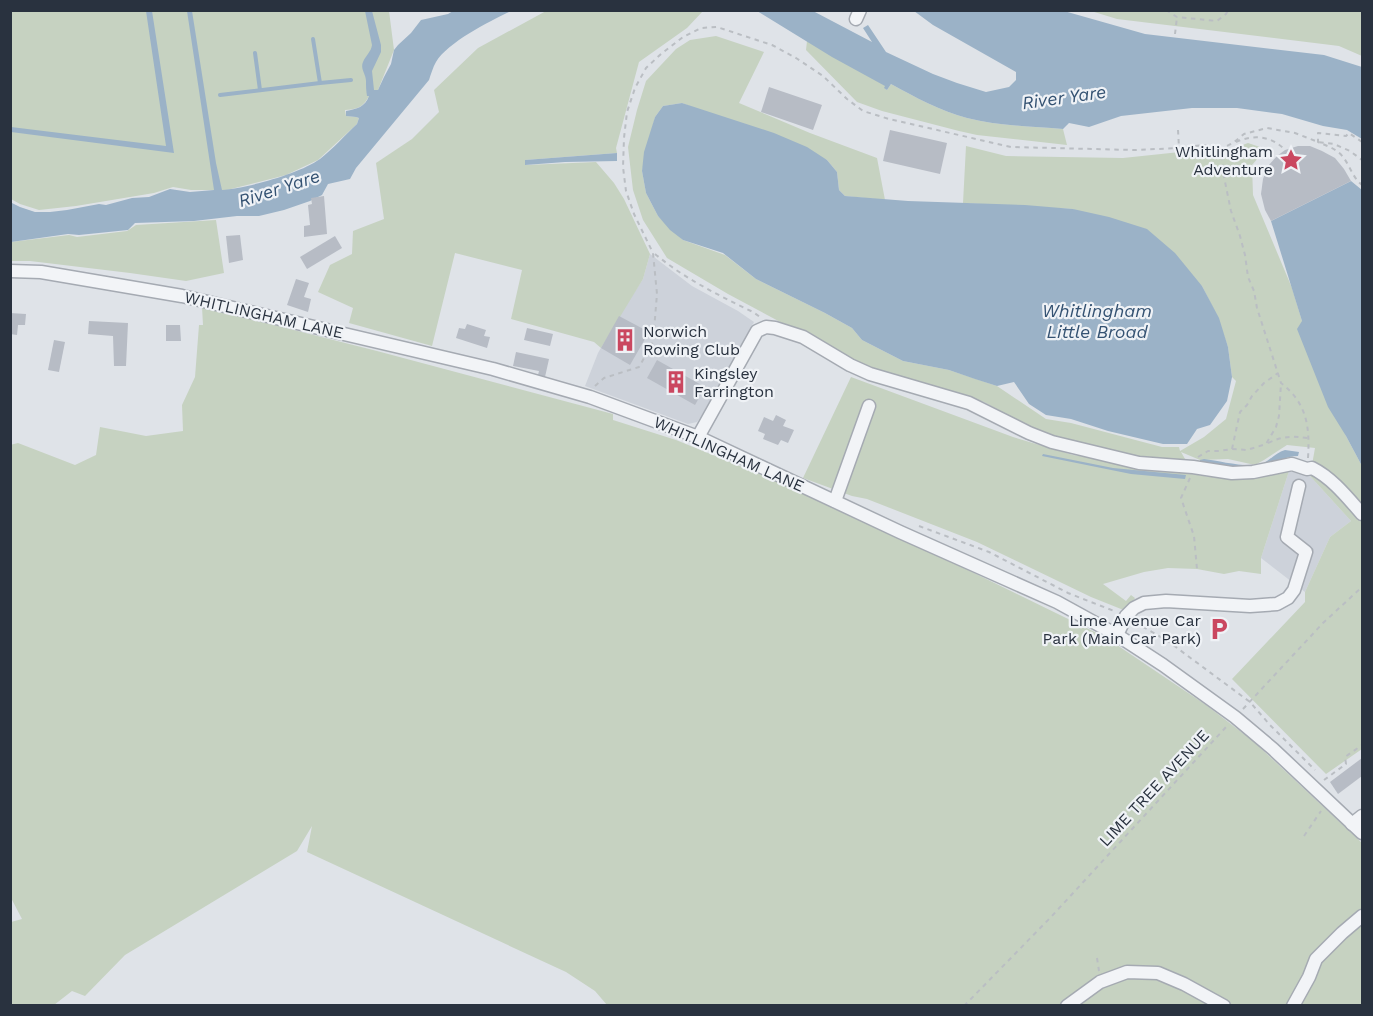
<svg xmlns="http://www.w3.org/2000/svg" width="1373" height="1016" font-family="'Work Sans',sans-serif">
	<rect width="100%" height="100%" fill="#dfe3e8"/>
	<g fill="#cdd2da">
		<path d="M650,254L692,286L738,311L754,322L702,415L697,422L688,424L585,386L598,353L619,316L643,279Z"/>
		<path d="M1289,471L1310,476L1351,521L1330,537L1305,592L1261,558Z"/>
	</g>
	<g fill="#c6d2c1">
		<path d="M10,11H389L394,50L378,90L372,91C364,105 362,109 345,110L346,116L356,117L359,118L357,124L318,160L286,175L227,190H191L173,187L154,193L76,206L39,210L20,204L11,199Z"/>
		<path d="M546,11H703L687,28L639,62L616,148L617,153L525,160L526,165L596,162L614,183L624,199L650,254L643,279L601,348L594,342L511,319L522,270L455,253L432,346L349,323L353,308L318,292L330,265L352,254L353,231L384,219L376,163L412,139L439,112L434,90L478,48Z"/>
		<path d="M1091,11H1362V56L1339,46L1117,19Z"/>
		<path d="M716,36L764,52L739,103L810,133L877,158L885,200L845,196L839,190L837,172L827,160L682,103L663,106L655,117L642,171L646,193L658,216L683,240L725,255L756,279L825,313L852,328L862,340L903,361L949,370L997,386L1046,419L1071,423L1162,447H1179L1180,451L1204,437L1226,419L1236,381L1232,377L1228,347L1217,316L1202,286L1073,209L963,203L966,146L1006,156L1123,158L1180,152L1210,157L1248,143L1266,149L1252,165L1253,195L1292,288L1302,321L1346,436L1362,466V749L1326,774L1232,679L1305,602V592L1330,537L1351,521L1310,476L1315,448L1287,445L1264,460L1255,465L1228,459L1200,460L1181,452L1188,464L1141,459L1037,431L984,402L857,363L728,294L667,258L643,220L633,190L628,147L637,110L646,81L676,49L690,40Z"/>
		<path d="M807,41L886,86L885,88L887,90L891,84C915,97 940,111 967,118C998,126 1031,126 1063,129L1067,145L977,135L959,131L882,111L857,102L806,50Z"/>
		<path d="M216,220L224,273L186,281L130,273L30,261H11V242L69,235L77,237L127,231L136,225Z"/>
		<path d="M202,307L377,351L613,414V420L676,440L777,481L925,549L1105,637L1206,705L1253,741L1362,843V1005H607L595,991L566,972L307,852L312,826L297,851L125,955L85,996L72,991L54,1005H11V922L22,919L10,896V445L18,443L75,465L96,455L100,427L146,436L183,431L182,405L195,377L199,325H203Z"/>
		<path d="M851,377L1013,437L1073,455L1210,477H1237L1289,471L1261,558V574L1239,571L1224,574L1197,569L1168,568L1144,572L1103,584L1126,601L1131,595L1135,598L1126,611L1091,597L977,542L867,499L852,496L803,478Z"/>
	</g>
	<g fill="#9bb2c7">
		<path d="M146,11H152L174,153L11,132V127L166,146Z"/>
		<path d="M187,11H192L216,163L222,190C247,188 299,174 320,159C333,149 345,135 357,124L359,118L356,117L346,116V111C357,109 365,107 369,96H367C366,90 366,86 366,81C366,74 360,69 363,62C366,55 371,52 372,45L365,11H372L381,45V52L372,71L374,90H378L384,77L391,64L394,50L398,45L411,33L421,20L448,14L453,11H511C490,21 448,42 436,62C433,67 431,74 429,80L356,168L350,179L328,184L322,195L310,201L284,210L259,216H237L194,221L135,223L128,230L79,235L68,234L11,242L10,202L20,207L35,212H50L67,210L99,204L106,205L132,198L149,197L170,189L190,192L214,190Z"/>
		<path d="M757,11H813L872,42L863,28L868,25L886,52L933,74L957,83L986,92L1009,87L1016,80V72L933,25L914,11H1064L1145,34L1324,55L1362,67V139L1347,130L1323,126L1282,114L1237,108H1192L1121,116L1089,127L1069,123L1063,129C1031,126 998,126 967,118C940,111 915,97 891,84L887,90L884,88L885,86L832,57Z"/>
		<path d="M682,103L774,133L807,147L827,160L837,172L839,190L845,196L908,201L1025,205L1073,209L1109,217L1147,229L1175,253L1202,286L1219,318L1228,347L1232,377L1227,401L1210,425L1197,429L1187,444H1163L1108,431L1071,419L1046,415L1029,404L1014,382L997,386L975,379L949,370L903,361L862,340L852,328L825,313L756,279L723,253L683,240L670,230L658,216L646,193L642,171L644,152L655,117L663,106Z"/>
		<path d="M617,153V161L565,162L525,165V160Z"/>
		<path d="M1351,181L1362,190V466L1346,436L1328,407L1297,329L1302,321L1271,221Z"/>
		<path d="M1285,450L1299,452L1298,456C1284,456 1279,463 1267,467C1245,474 1221,466 1200,462V460L1204,459C1221,461 1249,469 1264,463C1271,459 1277,452 1285,450Z"/>
		<path d="M1043,454L1113,468L1186,475L1185,479L1131,474L1042,456Z"/>
	</g>
	<g fill="none" stroke-linecap="round" stroke-linejoin="round">
		<g stroke="#9bb2c7" stroke-width="4">
			<path d="M313,39L320,83"/>
			<path d="M255,53L260,90"/>
			<path d="M220,95L320,83L351,80"/>
		</g>
	</g>
	<g fill="#b7bcc5">
		<path d="M769,87L822,105L813,130L761,112Z"/>
		<path d="M890,130L947,143L940,174L883,161Z"/>
		<path d="M1298,146H1310L1322,151L1335,158L1344,169L1351,181L1271,221L1265,210L1261,194L1263,179L1268,166L1277,156L1285,150Z"/>
		<path d="M324,196L327,234L304,237V226L310,225L308,205L312,204L311,198Z"/>
		<path d="M240,235L243,260L229,263L226,236Z"/>
		<path d="M335,236L342,248L307,269L300,257Z"/>
		<path d="M296,279L309,283L304,297L311,299L308,312L287,305Z"/>
		<path d="M10,313L26,314L25,325H18L17,335L10,334Z"/>
		<path d="M619,316L649,332L630,365L601,348Z"/>
		<path d="M89,321L128,323L126,366H114L113,336L88,334Z"/>
		<path d="M467,324L486,330L484,336L490,337L487,348L456,338L459,328L465,329Z"/>
		<path d="M166,325H180L181,341H166Z"/>
		<path d="M527,328L553,334L550,346L524,340Z"/>
		<path d="M54,340L65,342L59,372L48,370Z"/>
		<path d="M516,352L549,359L545,377L538,375L539,371L513,366Z"/>
		<path d="M657,360L705,387L695,405L647,378Z"/>
		<path d="M776,415L786,420L783,426L794,430L788,443L781,440L778,445L763,439L765,434L758,431L764,417L773,421Z"/>
		<path d="M1362,758V776L1338,794L1330,782Z"/>
	</g>
	<g fill="none" stroke-linecap="round" stroke-linejoin="round">
		<g stroke="#a5aab2" stroke-width="15">
			<g id="minor">
				<path d="M856,19L860,10"/>
				<path d="M10,271L41,272L182,296L493,369L590,397L698,437L900,532L1057,602L1117,635L1163,665L1235,717L1273,749L1362,833"/>
				<path d="M698,437L757,331L766,327L775,328L803,337L850,365L870,374L969,403L1029,433L1052,442L1139,463L1193,467L1232,473L1253,472L1292,464L1307,469L1312,468C1332,478 1347,497 1362,514"/>
				<path d="M835,501L869,406"/>
				<path d="M1117,635L1126,616L1134,608L1144,603L1166,601L1250,606L1277,604L1288,598L1294,590L1306,552L1287,537L1299,486"/>
				<path d="M1352,824L1362,816"/>
				<path d="M1067,1006L1100,982L1127,972L1158,973L1184,984L1224,1006"/>
				<path d="M1293,1006L1309,977L1316,959L1342,933L1362,916"/>
			</g>
		</g>
		<g stroke="#babec3" stroke-width="2" stroke-dasharray="4.5 4.5" stroke-linecap="butt">
			<path d="M1166,10L1177,17L1217,21L1226,14L1228,10"/>
			<path d="M1175,34L1177,17"/>
			<path d="M1178,130L1179,148"/>
			<path d="M1236,142C1254,134 1272,136 1285,150"/>
			<path d="M1362,142L1349,133L1346,136L1318,133V142C1327,146 1337,149 1343,157C1350,166 1353,178 1362,185"/>
			<path d="M655,254C685,279 718,295 753,312L760,317"/>
			<path d="M595,386L604,378L639,367L653,342L657,294L653,253L634,214L626,191L623,167L624,138L627,112L635,88L646,68L661,54L683,37L701,28L717,27L772,45L796,58L823,76L847,99L863,111L889,119L1011,147L1134,150L1179,148L1203,145L1221,149"/>
			<path d="M1268,443C1283,436 1292,436 1308,438"/>
			<path d="M1232,449L1240,412L1247,405L1252,396L1264,383L1278,373"/>
			<path d="M1198,457L1208,451H1219L1232,449L1247,450L1266,444L1276,427L1279,416L1281,383"/>
			<path d="M1308,458C1310,427 1307,403 1281,383L1257,308L1254,291L1248,277L1245,255L1240,236L1231,211L1224,177L1221,149L1233,143L1244,134L1267,128L1295,133L1318,142L1334,144L1350,151L1362,160"/>
			<path d="M1190,478L1181,498L1194,536L1197,569"/>
			<path d="M919,526L989,552L1068,593L1114,611"/>
			<path d="M1135,622L1169,642L1250,702L1270,725L1315,770"/>
			<path d="M1243,709L1323,623L1362,587"/>
			<path d="M1324,780L1346,764L1345,757L1362,745"/>
			<path d="M1304,836L1321,811"/>
			<path d="M1097,958L1099,971"/>
			<path d="M964,1006L1051,917L1227,726"/>
		</g>
		<use href="#minor" stroke="#f2f4f7" stroke-width="12"/>
	</g>
	<defs>
		<g id="sight-bare" transform="scale(1.8)"><path d="M0-6L1.8-2.2L6-1.7L2.9 1.2L3.7 5.4L0 3.3L-3.7 5.4L-2.9 1.2L-6-1.7L-1.8-2.2Z" fill="#ca4760" stroke="#eff2f6" stroke-width="2.5" paint-order="stroke"/></g>
		<g id="building-bare" transform="scale(1.8)"><path d="M-4-6H4V6H1V3H-1V6H-4ZM-2.5-4.3h1.7v1.8h-1.7ZM.8-4.3h1.7v1.8H.8ZM-2.5-1h1.7V.8h-1.7ZM.8-1h1.7V.8H.8Z" fill="#ca4760" stroke="#eff2f6" stroke-width="2.5" paint-order="stroke"/></g>
		<g id="parking-bare" transform="scale(1.8)"><path d="M-3.5-5.5H1a3.5 3.5 0 0 1 0 7H-1V5.5H-3.5ZM-1-3.4V-.6H.8a1.4 1.4 0 0 0 0-2.8Z" fill="#ca4760" stroke="#eff2f6" stroke-width="2.5" paint-order="stroke"/></g>
	</defs>
	<g fill-rule="evenodd">
		<use href="#sight-bare" x="1291" y="160"/>
		<use href="#building-bare" x="625" y="340"/>
		<use href="#building-bare" x="676" y="382"/>
		<use href="#parking-bare" x="1219" y="629"/>
	</g>
	<g text-anchor="middle" dominant-baseline="central" stroke-width="4.5" stroke-linejoin="round" paint-order="stroke">
		<g font-size="16" fill="#29323f" stroke="#eff2f6" text-anchor="end">
			<text x="1273" y="151">Whitlingham<tspan x="1273" dy="18">Adventure</tspan></text>
			<text x="643" y="331" text-anchor="start">Norwich<tspan x="643" dy="18">Rowing Club</tspan></text>
			<text x="694" y="373" text-anchor="start">Kingsley<tspan x="694" dy="18">Farrington</tspan></text>
			<text x="1201" y="620">Lime Avenue Car<tspan x="1201" dy="18">Park (Main Car Park)</tspan></text>
		</g>
		<g font-size="16" fill="#29323f" stroke="#eff2f6">
			<text transform="translate(264 315) rotate(13)">WHITLINGHAM LANE</text>
			<text transform="translate(729 454) rotate(24)">WHITLINGHAM LANE</text>
			<text transform="translate(1154 788) rotate(-47)">LIME TREE AVENUE</text>
		</g>
		<g font-size="18" font-style="italic" fill="#345272" stroke="#eff2f6">
			<text transform="translate(1064 97) rotate(-8)">River Yare</text>
			<text transform="translate(279 188) rotate(-18)">River Yare</text>
			<text x="1097" y="310">Whitlingham<tspan x="1097" dy="21">Little Broad</tspan></text>
		</g>
	</g>
	<rect width="1373" height="1016" fill="none" stroke="#29323f" stroke-width="24"/>
</svg>
